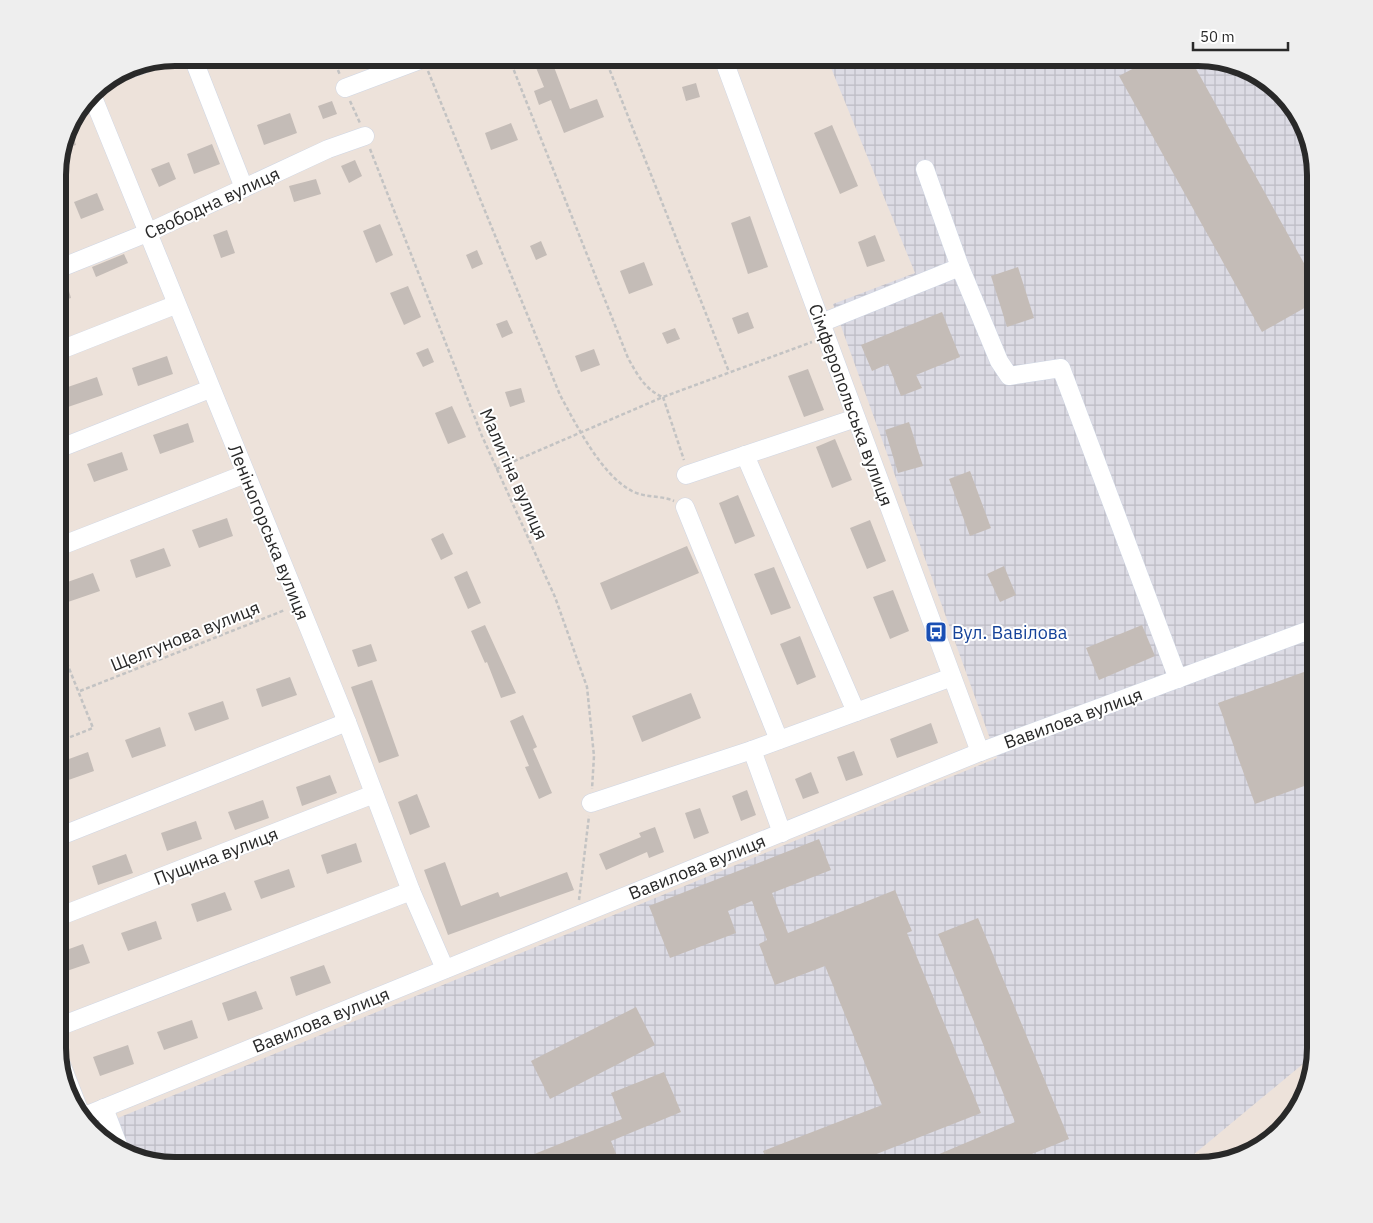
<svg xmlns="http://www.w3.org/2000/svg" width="1373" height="1223" font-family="'IBM Plex Sans',sans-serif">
	<defs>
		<pattern id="industrial-grid" width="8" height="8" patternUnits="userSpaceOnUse" patternTransform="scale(1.25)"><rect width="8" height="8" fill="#dcdbe4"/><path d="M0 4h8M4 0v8" fill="none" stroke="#bdbcc4"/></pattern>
	</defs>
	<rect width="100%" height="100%" fill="#ede2da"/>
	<path fill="url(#industrial-grid)" d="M827,58H1198L1243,66L1281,92L1306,130L1315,175V1054L1181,1165H175L130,1157L91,1129L997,758L833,304L915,273Z"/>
	<g fill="#c4bcb7">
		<path d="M532,58H577L554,67L570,109L597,99L604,117L564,133L551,100L539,105L534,91L544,87Z"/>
		<path d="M1153,58H1190L1315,283V302L1262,332L1119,76Z"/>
		<path d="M696,83L700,97L686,101L682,87Z"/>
		<path d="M332,101L337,114L323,119L318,106Z"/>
		<path d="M290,113L297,133L264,145L257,125Z"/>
		<path d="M511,123L518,140L491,150L485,133Z"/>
		<path d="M69,124L76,145L63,149L65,140Z"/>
		<path d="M832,125L858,186L840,194L814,133Z"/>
		<path d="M212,144L220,164L194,174L187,154Z"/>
		<path d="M355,160L362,176L349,183L341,166Z"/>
		<path d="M169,162L176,179L159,187L151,169Z"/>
		<path d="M316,179L321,194L294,202L289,186Z"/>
		<path d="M97,193L104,210L81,219L74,202Z"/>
		<path d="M750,216L768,267L748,274L731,223Z"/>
		<path d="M380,224L393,255L376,263L363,231Z"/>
		<path d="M227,230L235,253L221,258L213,235Z"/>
		<path d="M875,235L885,261L867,267L858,242Z"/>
		<path d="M541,241L547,255L536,260L530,246Z"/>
		<path d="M477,250L483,264L472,269L466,255Z"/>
		<path d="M124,254L128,263L96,277L92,267Z"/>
		<path d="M644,262L653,285L629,294L620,271Z"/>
		<path d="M1018,267L1034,318L1007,327L991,276Z"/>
		<path d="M66,281L71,298L58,302V283Z"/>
		<path d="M408,286L421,317L404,325L390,293Z"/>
		<path d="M748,312L754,328L738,334L732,318Z"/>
		<path d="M942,312L960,357L916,375L922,388L901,396L888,364L872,371L861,345Z"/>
		<path d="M507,320L513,333L502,338L496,324Z"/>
		<path d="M675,328L680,339L667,344L662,333Z"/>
		<path d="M428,348L434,362L423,367L416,353Z"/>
		<path d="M594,349L600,365L581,372L575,356Z"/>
		<path d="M167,356L173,374L138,386L132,368Z"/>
		<path d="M808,369L824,410L804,417L788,376Z"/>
		<path d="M97,377L103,395L68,407L62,389Z"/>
		<path d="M521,388L525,402L510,407L505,392Z"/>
		<path d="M452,406L466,437L448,444L435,413Z"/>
		<path d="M909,422L923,466L898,473L885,430Z"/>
		<path d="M188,423L194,442L160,454L153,435Z"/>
		<path d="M835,439L852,480L832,488L816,447Z"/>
		<path d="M122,452L128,470L94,482L87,464Z"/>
		<path d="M970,471L991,528L970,536L949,479Z"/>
		<path d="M738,495L755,536L735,544L719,503Z"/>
		<path d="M227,518L233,536L199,548L192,530Z"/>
		<path d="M870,520L886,561L867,569L850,528Z"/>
		<path d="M443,533L453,554L441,560L431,539Z"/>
		<path d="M687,546L699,573L611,610L600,583Z"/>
		<path d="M164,548L171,566L136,578L130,560Z"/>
		<path d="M1004,566L1016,595L1000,602L987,574Z"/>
		<path d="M774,567L791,608L771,615L754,574Z"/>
		<path d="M467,571L481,603L468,609L454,577Z"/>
		<path d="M93,573L100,591L65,603L59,585Z"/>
		<path d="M893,590L909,631L890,639L873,597Z"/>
		<path d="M485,625L516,693L501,698L487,662L485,663L471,631Z"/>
		<path d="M1142,625L1155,656L1099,680L1086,648Z"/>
		<path d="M800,636L816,677L797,685L780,644Z"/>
		<path d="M371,644L377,661L358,667L352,650Z"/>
		<path d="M1315,668V782L1255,804L1218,703Z"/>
		<path d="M290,677L297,695L262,707L256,689Z"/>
		<path d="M372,680L399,756L379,763L351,687Z"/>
		<path d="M691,693L701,718L642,742L632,716Z"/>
		<path d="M223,701L229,719L195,731L188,713Z"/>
		<path d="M523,715L537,747L533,749L552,793L539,799L525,767L529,766L510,721Z"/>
		<path d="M931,723L938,743L897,758L890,739Z"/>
		<path d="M160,727L166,746L132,758L125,740Z"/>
		<path d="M854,751L863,775L846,781L837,757Z"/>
		<path d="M88,752L94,771L60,783L58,763Z"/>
		<path d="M811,772L819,793L803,799L795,779Z"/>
		<path d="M330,775L337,793L302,806L296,787Z"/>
		<path d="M747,790L756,815L741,821L732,796Z"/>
		<path d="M417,794L430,827L410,835L398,802Z"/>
		<path d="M263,800L269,818L235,830L228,812Z"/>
		<path d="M700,808L709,833L694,839L685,813Z"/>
		<path d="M196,821L202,839L167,851L161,833Z"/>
		<path d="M655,827L664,852L649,858L647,852L606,870L599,854L641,837L639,833Z"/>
		<path d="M819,839L831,870L772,893L788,933L895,890L912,931L907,933L981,1113L846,1166H769L763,1151L882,1105L825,966L775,985L759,944L767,940L752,901L728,911L736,933L670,958L649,906Z"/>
		<path d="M356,843L362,862L327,874L321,855Z"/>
		<path d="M126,854L133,873L98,885L92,866Z"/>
		<path d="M445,862L461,906L498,892L500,897L567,872L574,890L448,935L424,870Z"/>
		<path d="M289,869L295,887L261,899L254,881Z"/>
		<path d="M225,892L232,910L197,922L191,904Z"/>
		<path d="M978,918L1069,1139L1012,1162L1013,1166H911L1015,1122L938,934Z"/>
		<path d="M156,921L162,939L128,951L121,933Z"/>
		<path d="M83,944L90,963L58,974V953Z"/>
		<path d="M324,965L331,983L296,996L290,977Z"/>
		<path d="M256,991L263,1009L228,1021L222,1003Z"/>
		<path d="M636,1007L655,1045L550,1099L531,1061Z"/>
		<path d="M192,1020L198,1038L164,1050L157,1032Z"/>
		<path d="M128,1045L134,1064L100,1076L93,1057Z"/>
		<path d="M664,1072L681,1112L611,1141L621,1166H504L622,1119L611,1093Z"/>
	</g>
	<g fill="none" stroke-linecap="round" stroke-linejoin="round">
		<g stroke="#cfd6e4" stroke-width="19">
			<g id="minor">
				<path d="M193,58L244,188"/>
				<path d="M723,58L980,752"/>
				<path d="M121,72L144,64"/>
				<path d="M345,88L425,58"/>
				<path d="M92,95L347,722L411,891L445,969"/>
				<path d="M925,169L960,267L999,361L1009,376L1061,368L1178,679"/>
				<path d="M58,269L147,233L328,149L365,136"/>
				<path d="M821,323L960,267"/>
				<path d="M58,351L175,305"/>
				<path d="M58,449L210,389"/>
				<path d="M745,455L856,712"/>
				<path d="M686,475L856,418"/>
				<path d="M685,507L779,740"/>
				<path d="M58,547L245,474"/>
				<path d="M591,803L752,750"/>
				<path d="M782,833L752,750L952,677"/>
				<path d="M58,837L347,722"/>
				<path d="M58,917L374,794"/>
				<path d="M58,1027L411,891"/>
				<path d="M58,1056L81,1115"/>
				<path d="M104,1108L120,1150"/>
				<path d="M82,1117L980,752L1315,628"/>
			</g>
		</g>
		<g stroke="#c3c3c3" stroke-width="2.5" stroke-dasharray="4 2.5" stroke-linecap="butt">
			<path d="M333,58L340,75"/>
			<path d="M509,58L628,358C637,374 645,390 663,397L812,342"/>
			<path d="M605,58L729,372"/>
			<path d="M428,71L560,395C576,424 601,475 632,491C645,498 660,495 674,501"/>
			<path d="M350,101L360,123"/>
			<path d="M370,149L482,436L555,597L587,687L594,756L592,789"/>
			<path d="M496,469L663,397L684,460"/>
			<path d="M80,691L285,610"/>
			<path d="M58,742L93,728L58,641"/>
			<path d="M579,900L589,816"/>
		</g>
		<use href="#minor" stroke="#fff" stroke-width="18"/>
	</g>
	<defs>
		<g id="bus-square" transform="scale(1.125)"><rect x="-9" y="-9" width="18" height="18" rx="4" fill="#1a4fb4" stroke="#fff"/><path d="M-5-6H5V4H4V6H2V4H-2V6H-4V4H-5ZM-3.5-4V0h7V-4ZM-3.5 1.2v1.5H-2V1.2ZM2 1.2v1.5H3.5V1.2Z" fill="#fff"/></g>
	</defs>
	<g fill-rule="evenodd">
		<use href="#bus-square" x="936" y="632"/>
	</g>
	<g text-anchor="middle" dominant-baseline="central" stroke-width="4" stroke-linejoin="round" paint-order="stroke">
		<g font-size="18" fill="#292929" stroke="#fff">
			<text transform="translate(212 203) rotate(-25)">Свободна вулиця</text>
			<text transform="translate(851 405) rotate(70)">Сімферопольська вулиця</text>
			<text transform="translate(514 474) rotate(66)">Малигіна вулиця</text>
			<text transform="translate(269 532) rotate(68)">Леніногорська вулиця</text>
			<text transform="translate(185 636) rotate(-22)">Щелгунова вулиця</text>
			<text transform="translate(1073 718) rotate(-20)">Вавилова вулиця</text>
			<text transform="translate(216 856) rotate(-21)">Пущина вулиця</text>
			<text transform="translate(697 867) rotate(-22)">Вавилова вулиця</text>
			<text transform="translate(321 1020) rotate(-22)">Вавилова вулиця</text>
		</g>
		<g font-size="18" fill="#164399" stroke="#fff" text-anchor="start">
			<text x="952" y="632">Вул. Вавілова</text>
		</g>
	</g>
	<path d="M0 0H1373V1223H0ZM175 66H1198A109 109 0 0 1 1307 175V1048A109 109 0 0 1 1198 1157H175A109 109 0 0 1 66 1048V175A109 109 0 0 1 175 66Z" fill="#eee" fill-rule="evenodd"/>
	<path fill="none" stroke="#292929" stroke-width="6" d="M175 66H1198A109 109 0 0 1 1307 175V1048A109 109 0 0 1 1198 1157H175A109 109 0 0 1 66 1048V175A109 109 0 0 1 175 66Z"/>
	<path d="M1193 42v8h95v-8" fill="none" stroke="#292929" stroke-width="2.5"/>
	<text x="1200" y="42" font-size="15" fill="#292929" stroke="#ffffff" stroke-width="4" paint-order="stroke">50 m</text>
</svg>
